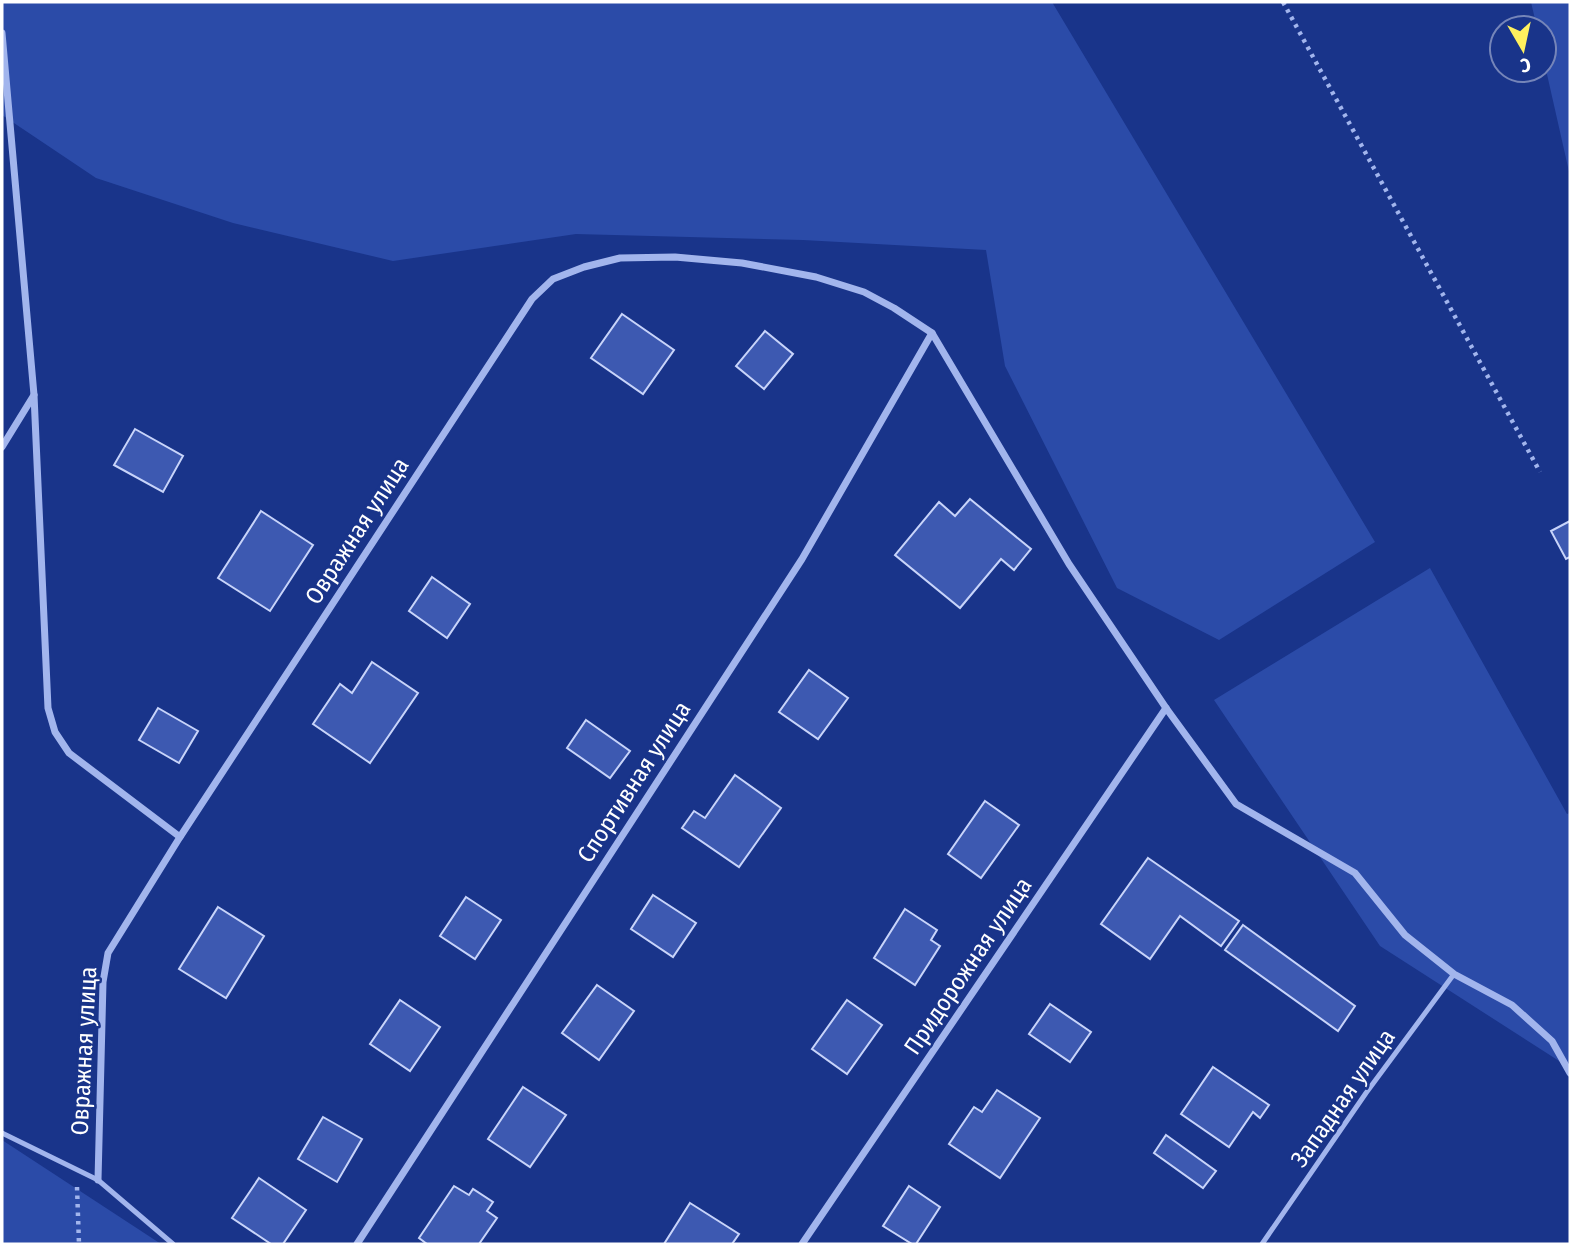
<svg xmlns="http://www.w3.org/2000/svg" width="1572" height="1246" font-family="'Fira Sans Condensed',sans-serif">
	<rect width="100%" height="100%" fill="#19348a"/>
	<g fill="#2b4ba8">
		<path d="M2,2H1052L1375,542L1219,640L1117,588L1005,366L986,250L803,240L576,234L393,261L233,223L96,178L2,115Z"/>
		<path d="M1531,2H1570V176L1544,61V28H1537Z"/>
		<path d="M1430,568L1567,814L1570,813V1068L1380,946L1214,700Z"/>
		<path d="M2,1140L161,1244H2Z"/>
	</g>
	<g fill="#3d59b1" stroke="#c8d4fa" stroke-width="2">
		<path d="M622,314L674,350L643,394L591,358Z"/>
		<path d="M765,331L793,354L764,389L736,366Z"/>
		<path d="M135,429L183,456L163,492L114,465Z"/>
		<path d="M970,499L1031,549L1014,570L1001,559L960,608L895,555L939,502L955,516Z"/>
		<path d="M261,511L313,545L270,611L218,578Z"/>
		<path d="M1570,521V557L1566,559L1551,531Z"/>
		<path d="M432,577L470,604L447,638L409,611Z"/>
		<path d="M372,662L418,693L370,763L313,724L340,684L352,693Z"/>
		<path d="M809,670L848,698L818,739L779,712Z"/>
		<path d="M158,708L198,731L179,763L139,740Z"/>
		<path d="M586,720L630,751L610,778L567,748Z"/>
		<path d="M735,775L781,808L739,867L682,828L694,811L705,818Z"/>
		<path d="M985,801L1019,825L981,878L948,854Z"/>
		<path d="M1148,858L1239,921L1221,946L1180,916L1150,959L1101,924Z"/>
		<path d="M653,895L696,923L673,957L631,929Z"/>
		<path d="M466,897L501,920L475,959L440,936Z"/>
		<path d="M218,907L264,936L226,998L179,969Z"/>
		<path d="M905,909L937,930L931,940L940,946L915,985L874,958Z"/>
		<path d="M1243,925L1355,1006L1338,1031L1225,950Z"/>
		<path d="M597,985L634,1011L599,1060L562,1033Z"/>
		<path d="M400,1000L440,1027L410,1071L370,1044Z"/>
		<path d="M847,1000L882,1025L847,1074L812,1049Z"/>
		<path d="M1050,1004L1091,1032L1070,1062L1029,1034Z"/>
		<path d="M1213,1067L1269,1105L1260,1118L1253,1112L1229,1147L1181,1114Z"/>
		<path d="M523,1087L566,1115L530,1167L488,1139Z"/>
		<path d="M997,1090L1040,1118L1000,1178L949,1144L974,1107L982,1112Z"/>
		<path d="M323,1117L362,1139L337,1182L298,1159Z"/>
		<path d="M1166,1135L1216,1171L1203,1188L1154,1153Z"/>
		<path d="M259,1178L306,1210L283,1244H271L232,1218Z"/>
		<path d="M454,1186L469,1195L473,1189L493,1202L487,1211L497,1218L479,1244H427L419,1238Z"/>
		<path d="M909,1186L940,1207L916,1244H912L883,1226Z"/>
		<path d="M690,1203L739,1234L732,1244H664Z"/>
	</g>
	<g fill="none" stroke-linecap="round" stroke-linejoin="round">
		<g stroke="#a2b5ed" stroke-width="4.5" stroke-dasharray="3.5 5" stroke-linecap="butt">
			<path d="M1283,2L1540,472"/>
			<path d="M77,1187L79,1244"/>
		</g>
		<g stroke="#a2b5ed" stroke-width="5">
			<path d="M2,1133L98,1180L173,1244"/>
			<path d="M1262,1244L1366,1093L1454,974"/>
		</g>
		<g stroke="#a2b5ed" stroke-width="7">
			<path d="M2,33L34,395L48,708L55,732L69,753L180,837"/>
			<path d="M2,447L34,395"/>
			<path d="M98,1180L103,982L108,953L180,837L532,299L553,279L584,267L620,258L675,257L742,263L816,277L864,292L894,308L932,333L1069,564L1166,708L1236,804L1355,873L1405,935L1454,974L1512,1005L1552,1041L1570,1073"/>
			<path d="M357,1244L802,559L932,333"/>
			<path d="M802,1244L1166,708"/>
		</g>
	</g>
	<g text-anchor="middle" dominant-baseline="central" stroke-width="5" stroke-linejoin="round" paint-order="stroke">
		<g font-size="24" fill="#fff" stroke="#19348a">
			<text transform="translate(357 531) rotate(-57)">Овражная улица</text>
			<text transform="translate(634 782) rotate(-57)">Спортивная улица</text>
			<text transform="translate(968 966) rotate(-56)">Придорожная улица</text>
			<text transform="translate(84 1051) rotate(-87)">Овражная улица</text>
			<text transform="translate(1343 1098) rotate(-55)">Западная улица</text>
		</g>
	</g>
	<rect width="1572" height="1246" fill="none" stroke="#ffffff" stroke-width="7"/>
	<g transform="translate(1523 49) rotate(171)"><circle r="33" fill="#19348a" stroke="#7585b9" stroke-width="2"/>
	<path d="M0-5L12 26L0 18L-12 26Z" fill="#fff05e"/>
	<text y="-10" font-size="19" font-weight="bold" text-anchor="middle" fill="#ffffff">С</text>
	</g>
</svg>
